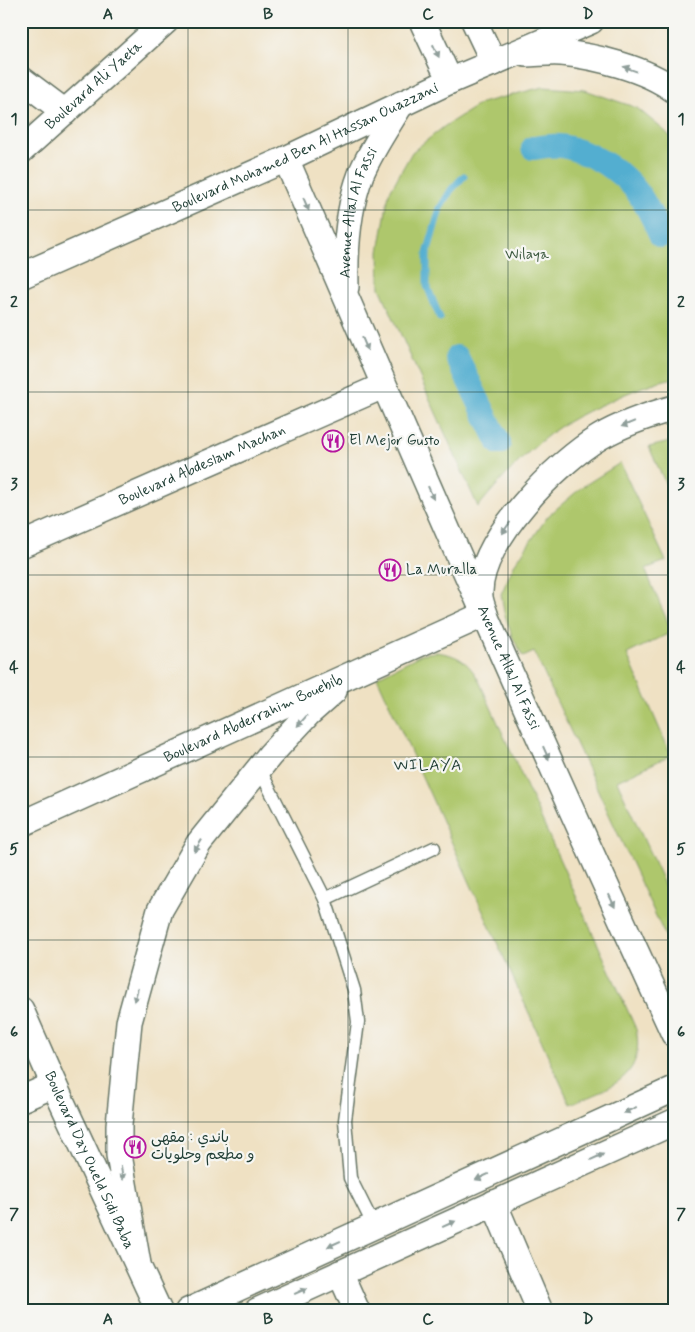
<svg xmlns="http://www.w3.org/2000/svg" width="695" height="1332" font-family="Mynerve,'Playpen Sans Arabic',sans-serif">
	<rect width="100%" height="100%" fill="#f6f6f2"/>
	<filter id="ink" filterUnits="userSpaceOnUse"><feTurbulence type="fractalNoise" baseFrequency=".02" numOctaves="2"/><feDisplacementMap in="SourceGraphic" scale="10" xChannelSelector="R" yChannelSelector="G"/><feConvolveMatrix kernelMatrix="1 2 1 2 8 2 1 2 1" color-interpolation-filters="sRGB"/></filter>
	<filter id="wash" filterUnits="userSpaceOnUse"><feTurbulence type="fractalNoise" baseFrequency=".0096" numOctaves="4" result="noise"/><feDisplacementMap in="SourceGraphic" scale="20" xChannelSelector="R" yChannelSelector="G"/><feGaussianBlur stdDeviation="1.12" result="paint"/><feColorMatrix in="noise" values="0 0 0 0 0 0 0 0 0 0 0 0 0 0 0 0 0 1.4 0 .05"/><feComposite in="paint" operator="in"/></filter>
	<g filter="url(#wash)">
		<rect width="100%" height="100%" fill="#efe1c3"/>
		<g fill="#aec76c" stroke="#668250">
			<path d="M543,87L585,90L637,108L666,132L674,141V378C652,382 632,391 612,400C596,407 579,415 564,424C533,444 501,479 478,507L380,288L379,252L389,193L412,152L445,126L481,103Z"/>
			<path d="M674,441V502L649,447Z"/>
			<path d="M620,463L666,561L645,569L672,632L627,654L671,755L617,781L670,897L674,896V955L534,652L523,657L512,636L504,612L501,594L514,565L548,516L582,487Z"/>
			<path d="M436,652C458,655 468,661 479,681L636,1029C646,1079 608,1088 570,1104L377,677L422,654Z"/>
		</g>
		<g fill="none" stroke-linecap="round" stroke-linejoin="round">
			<path stroke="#52aed0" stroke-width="7" d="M440,318L427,286V254L440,208L451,190L464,176"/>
			<g stroke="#52aed0" stroke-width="24">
				<path d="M533,148C541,147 551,145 559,146C569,146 580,152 589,155C630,174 643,195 661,236"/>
				<path d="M457,357L499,443"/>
			</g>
		</g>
	</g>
	<g filter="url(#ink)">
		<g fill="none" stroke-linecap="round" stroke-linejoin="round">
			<g stroke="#687666" stroke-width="15">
				<g id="lane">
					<path d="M259,768L325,899L354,990L358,1022L345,1120L350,1178L374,1226"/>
					<path d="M325,899L434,848"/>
				</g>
			</g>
			<g stroke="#687666" stroke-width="28">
				<g id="street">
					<path d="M422,21L450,81"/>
					<path d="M474,21L494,63"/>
					<path d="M526,54C537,54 549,52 561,53C595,56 647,69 674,90"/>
					<path d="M21,79L65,112"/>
					<path id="s1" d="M21,151L166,21"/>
					<path id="s2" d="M286,159C413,452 540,745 674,1034"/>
					<path id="s3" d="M21,276L286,159L450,81L591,21"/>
					<path id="s4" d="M346,287C345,251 348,208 361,174C371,150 387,127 401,104"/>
					<path id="s5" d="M21,545L383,386"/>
					<path id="s6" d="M21,824L485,614C483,608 479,599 480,592C480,540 557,462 600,437C622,424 649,415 674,408"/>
					<path id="s7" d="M21,1010L54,1085L159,1311"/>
					<path d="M21,1099L54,1085"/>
					<path d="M494,1203L540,1311"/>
					<path d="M138,1264L119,1155V1125L129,1022L160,910L199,843L270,755L308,714L334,691"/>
					<path d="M340,1273L357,1311"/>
					<path d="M188,1311L674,1089"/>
					<path d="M257,1311L674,1122"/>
				</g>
			</g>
			<use href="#lane" stroke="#fff" stroke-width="12"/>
			<use href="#street" stroke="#fff" stroke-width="25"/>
		</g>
		<defs><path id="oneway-solid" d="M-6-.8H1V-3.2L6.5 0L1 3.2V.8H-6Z" transform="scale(1.25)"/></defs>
		<g fill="#8f9e9a">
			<use href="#oneway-solid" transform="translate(436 51) rotate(65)"/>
			<use href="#oneway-solid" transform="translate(630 69) rotate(-160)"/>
			<use href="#oneway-solid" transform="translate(306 204) rotate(67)"/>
			<use href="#oneway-solid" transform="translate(365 344) rotate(67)"/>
			<use href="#oneway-solid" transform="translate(628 424) rotate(158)"/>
			<use href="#oneway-solid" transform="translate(431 493) rotate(66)"/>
			<use href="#oneway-solid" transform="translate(506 528) rotate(125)"/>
			<use href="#oneway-solid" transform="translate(302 721) rotate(132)"/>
			<use href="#oneway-solid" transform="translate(546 753) rotate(66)"/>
			<use href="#oneway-solid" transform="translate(198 846) rotate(122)"/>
			<use href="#oneway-solid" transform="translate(612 901) rotate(65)"/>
			<use href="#oneway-solid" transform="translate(136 995) rotate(105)"/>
			<use href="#oneway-solid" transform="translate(630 1110) rotate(155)"/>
			<use href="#oneway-solid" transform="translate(597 1157) rotate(-24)"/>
			<use href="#oneway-solid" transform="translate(122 1173) rotate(81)"/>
			<use href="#oneway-solid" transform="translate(482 1177) rotate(156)"/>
			<use href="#oneway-solid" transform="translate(449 1224) rotate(-24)"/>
			<use href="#oneway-solid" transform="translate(334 1244) rotate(156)"/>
			<use href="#oneway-solid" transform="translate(301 1291) rotate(-24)"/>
		</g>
	</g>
	<path fill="none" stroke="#1f3d34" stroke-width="1" stroke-opacity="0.55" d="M188,21V1311M348,21V1311M508,21V1311M21,210H674M21,392H674M21,575H674M21,757H674M21,940H674M21,1122H674"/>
	<defs>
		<g id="restaurant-ring" transform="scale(1.125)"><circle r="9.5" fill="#f6f6f2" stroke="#b5179e" stroke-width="1.5"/><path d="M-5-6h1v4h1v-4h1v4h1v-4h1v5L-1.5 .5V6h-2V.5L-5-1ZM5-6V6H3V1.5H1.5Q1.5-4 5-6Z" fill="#b5179e"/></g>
	</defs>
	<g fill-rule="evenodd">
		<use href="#restaurant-ring" x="333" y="441"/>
		<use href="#restaurant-ring" x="390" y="570"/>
		<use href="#restaurant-ring" x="135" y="1147"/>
	</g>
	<g text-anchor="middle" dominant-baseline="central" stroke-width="4.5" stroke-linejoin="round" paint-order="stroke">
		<g font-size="15" fill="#1f3d34" stroke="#f6f6f2">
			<text stroke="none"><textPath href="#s1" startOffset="98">Boulevard Ali Yaeta</textPath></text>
			<text stroke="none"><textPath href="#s3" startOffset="312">Boulevard Mohamed Ben Al Hassan Ouazzani</textPath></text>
			<text stroke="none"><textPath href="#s4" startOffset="76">Avenue Allal Al Fassi</textPath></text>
			<text stroke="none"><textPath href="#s5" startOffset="198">Boulevard Abdeslam Machan</textPath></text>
			<text stroke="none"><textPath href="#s2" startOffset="555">Avenue Allal Al Fassi</textPath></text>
			<text stroke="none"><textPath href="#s6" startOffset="255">Boulevard Abderrahim Bouebib</textPath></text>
			<text stroke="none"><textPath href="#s7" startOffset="165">Boulevard Day Oueld Sidi Baba</textPath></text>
		</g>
		<g font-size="15" fill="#3c593f" stroke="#f6f6f2">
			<text x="527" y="255">Wilaya</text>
		</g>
		<g font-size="15" fill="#1f3d34" stroke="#f6f6f2" text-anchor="start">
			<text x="349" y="441">El Mejor Gusto</text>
			<text x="406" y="570">La Muralla</text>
			<text x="151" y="1138">باندي : مقهى<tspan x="151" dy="17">و مطعم وحلويات</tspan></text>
		</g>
		<g font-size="16" letter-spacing="1" fill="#1f3d34" stroke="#f6f6f2">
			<text x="428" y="765">WILAYA</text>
		</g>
	</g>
	<rect width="695" height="1332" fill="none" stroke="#f6f6f2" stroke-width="55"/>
	<rect x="28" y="28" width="640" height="1276" fill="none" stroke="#1f3d34" stroke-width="2"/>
	<g font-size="16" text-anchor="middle" font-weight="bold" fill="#1f3d34">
		<text x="108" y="19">A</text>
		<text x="268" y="19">B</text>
		<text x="428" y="19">C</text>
		<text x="588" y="19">D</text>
		<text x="14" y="124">1</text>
		<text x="681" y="124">1</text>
		<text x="14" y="307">2</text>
		<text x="681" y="307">2</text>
		<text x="14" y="489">3</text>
		<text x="681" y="489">3</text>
		<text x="14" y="672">4</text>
		<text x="681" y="672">4</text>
		<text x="14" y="854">5</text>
		<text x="681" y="854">5</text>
		<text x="14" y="1037">6</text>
		<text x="681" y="1037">6</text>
		<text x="14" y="1219">7</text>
		<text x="681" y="1219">7</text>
		<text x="108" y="1324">A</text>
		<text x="268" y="1324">B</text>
		<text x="428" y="1324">C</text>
		<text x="588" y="1324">D</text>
	</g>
</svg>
